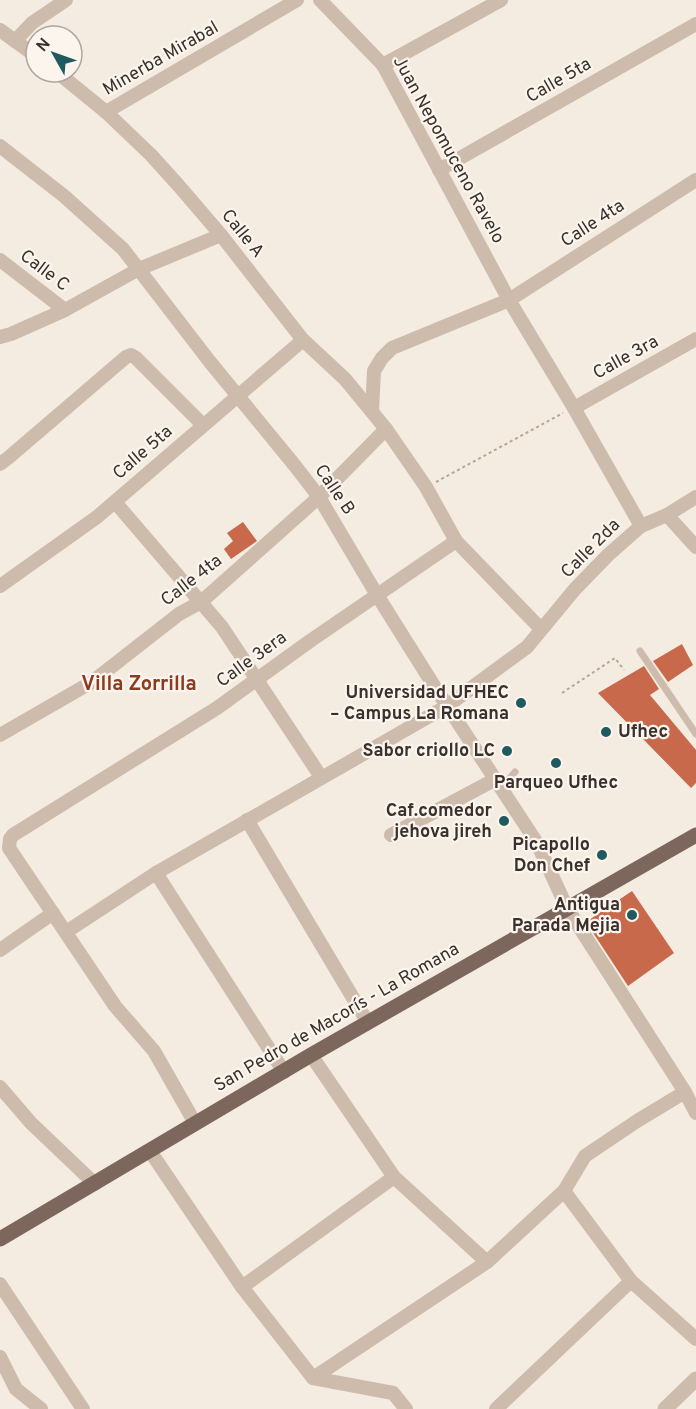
<svg xmlns="http://www.w3.org/2000/svg" width="696" height="1409" font-family="Overpass,sans-serif">
	<rect width="100%" height="100%" fill="#f4ebe1"/>
	<g fill="#c8694b">
		<path d="M243,522L257,541L231,559L224,549L233,541L227,533Z"/>
		<path d="M682,644L693,665L668,682L653,661Z"/>
		<path d="M644,666L659,689L650,695L696,750V783L691,788L598,693Z"/>
		<path d="M632,891L674,953L628,986L586,922Z"/>
	</g>
	<g fill="none" stroke-linecap="round" stroke-linejoin="round">
		<g stroke="#b9a596" stroke-width="2" stroke-dasharray="3 3" stroke-linecap="butt">
			<path d="M436,482L563,413"/>
			<path d="M562,693L615,658L624,670"/>
		</g>
		<g stroke="#cdbbac" stroke-width="7">
			<path d="M640,651L696,734"/>
			<path d="M502,788L515,772"/>
		</g>
		<g stroke="#cdbbac" stroke-width="14">
			<path d="M320,0L383,65L509,300L574,408L641,526"/>
			<path d="M0,30L36,56"/>
			<path d="M15,41L32,23L66,0"/>
			<path d="M383,65L501,0"/>
			<path d="M57,72L106,112L151,155L179,186L221,235L303,340L345,379L386,429L426,487L456,541L541,629"/>
			<path d="M106,112L297,0"/>
			<path d="M0,146L64,196L123,249L210,362L296,467L319,497L377,595L436,689L537,843L567,908L685,1092L696,1113"/>
			<path d="M439,170L696,24"/>
			<path d="M0,260L65,310"/>
			<path d="M0,337L11,334L65,310L139,269L221,235"/>
			<path d="M574,408L696,339"/>
			<path d="M372,411L374,371L382,358L392,348L509,300L696,180"/>
			<path d="M0,464L8,458L126,357L131,355L136,358L203,425"/>
			<path d="M115,502L222,627L321,777"/>
			<path d="M667,515L696,547"/>
			<path d="M0,586L97,517L303,340"/>
			<path d="M0,735L92,682L179,614L201,602L319,497L386,429"/>
			<path d="M247,820L368,1023"/>
			<path d="M391,835L496,779"/>
			<path d="M156,873L284,1072"/>
			<path d="M66,932L156,873L447,706L527,647L575,589L608,555L641,526L667,515L696,497"/>
			<path d="M0,950L53,913"/>
			<path d="M311,1055L394,1177L487,1262"/>
			<path d="M0,1087L31,1123L95,1184"/>
			<path d="M195,1123L154,1051L115,1006L9,848L10,839L13,835L217,708L310,641L456,541"/>
			<path d="M150,1151L242,1287L313,1378L393,1393L406,1409"/>
			<path d="M564,1191L631,1281L696,1339"/>
			<path d="M0,1284L83,1409"/>
			<path d="M242,1287L394,1177"/>
			<path d="M0,1357L16,1389L41,1409"/>
			<path d="M313,1378L487,1262L564,1191L585,1156L637,1121L685,1092"/>
			<path d="M496,1409L631,1281"/>
		</g>
		<path stroke="#cdbbac" stroke-width="15" d="M665,1409L696,1379"/>
		<path stroke="#7d675c" stroke-width="15" d="M0,1239L311,1055L696,835"/>
	</g>
	<g fill="#1f5a5e" stroke="#fbf5ee" stroke-width="2">
		<circle cx="521" cy="703" r="6"/>
		<circle cx="606" cy="732" r="6"/>
		<circle cx="507" cy="751" r="6"/>
		<circle cx="556" cy="763" r="6"/>
		<circle cx="504" cy="821" r="6"/>
		<circle cx="602" cy="855" r="6"/>
		<circle cx="632" cy="915" r="6"/>
	</g>
	<g text-anchor="middle" dominant-baseline="central" stroke-width="4.5" stroke-linejoin="round" paint-order="stroke">
		<g font-size="18" fill="#3b302b" stroke="#fbf5ee">
			<text transform="translate(161 59) rotate(-30)">Minerba Mirabal</text>
			<text transform="translate(559 81) rotate(-30)">Calle 5ta</text>
			<text transform="translate(448 150) rotate(61)">Juan Nepomuceno Ravelo</text>
			<text transform="translate(593 224) rotate(-33)">Calle 4ta</text>
			<text transform="translate(242 234) rotate(51)">Calle A</text>
			<text transform="translate(44 271) rotate(37)">Calle C</text>
			<text transform="translate(626 358) rotate(-29)">Calle 3ra</text>
			<text transform="translate(143 453) rotate(-41)">Calle 5ta</text>
			<text transform="translate(334 490) rotate(56)">Calle B</text>
			<text transform="translate(591 549) rotate(-45)">Calle 2da</text>
			<text transform="translate(192 581) rotate(-38)">Calle 4ta</text>
			<text transform="translate(252 660) rotate(-36)">Calle 3era</text>
			<text transform="translate(337 1018) rotate(-30)">San Pedro de Macorís - La Romana</text>
		</g>
		<g font-size="18" font-weight="bold" fill="#3b302b" stroke="#fbf5ee" text-anchor="end">
			<text x="509" y="693">Universidad UFHEC<tspan x="509" dy="21">– Campus La Romana</tspan></text>
			<text x="618" y="732" text-anchor="start">Ufhec</text>
			<text x="495" y="751">Sabor criollo LC</text>
			<text x="556" y="783" text-anchor="middle">Parqueo Ufhec</text>
			<text x="492" y="811">Caf.comedor<tspan x="492" dy="21">jehova jireh</tspan></text>
			<text x="590" y="845">Picapollo<tspan x="590" dy="21">Don Chef</tspan></text>
			<text x="620" y="905">Antigua<tspan x="620" dy="21">Parada Mejia</tspan></text>
		</g>
		<g font-size="20" font-weight="bold" fill="#8c3b22" stroke="#fbf5ee">
			<text x="139" y="685">Villa Zorrilla</text>
		</g>
	</g>
	<g transform="translate(54 54) rotate(310)"><circle r="28" fill="#fbf5ee" stroke="#aea6a0" stroke-width="1.5"/>
	<path d="M0-4.5L10 22L0 15L-10 22Z" fill="#1f5a5e"/>
	<text y="-9" font-size="16" font-weight="bold" text-anchor="middle" fill="#3b302b">N</text>
	</g>
</svg>
